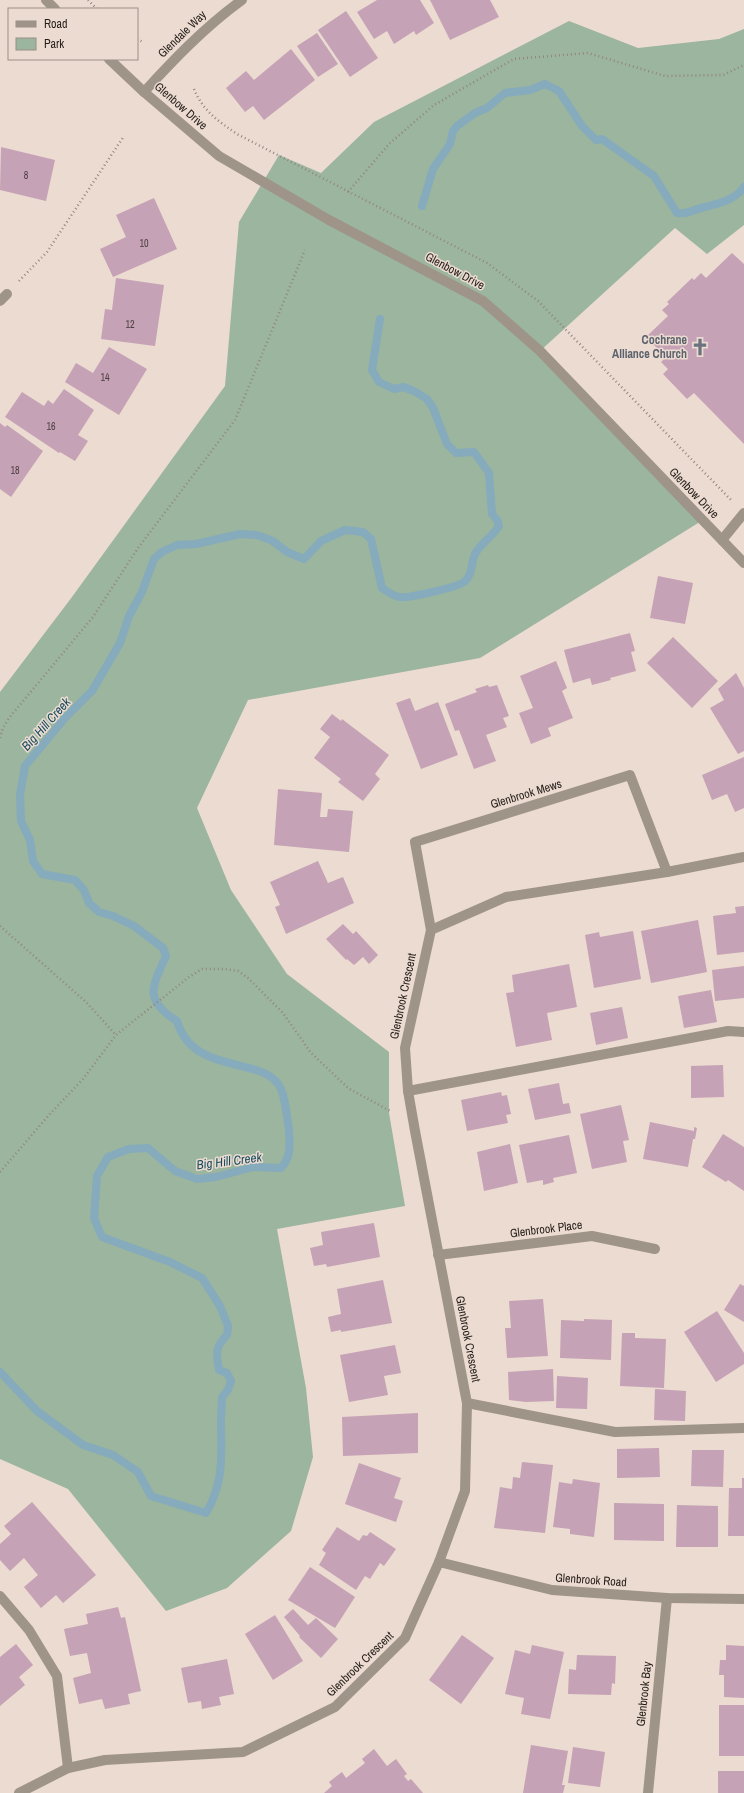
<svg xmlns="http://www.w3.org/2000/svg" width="744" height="1793" font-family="'Archivo Narrow',sans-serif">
	<rect width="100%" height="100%" fill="#ecdbd1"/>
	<path fill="#9bb59e" d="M569,21L638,48L719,39L744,29V225L707,254L675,228L540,351L703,520L480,658L248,700L197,808L231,890L287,974L389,1052V1113L405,1206L277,1229L306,1388L313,1457L291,1531L227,1588L166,1611L68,1489L0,1459V692L72,597L225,386L239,222L279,155L321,173L374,122Z"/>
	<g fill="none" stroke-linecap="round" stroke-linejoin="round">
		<g stroke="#85abbc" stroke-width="8">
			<path d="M422,206L433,169L450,144L453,131L457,126L475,113L487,108L505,93L530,90L545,84L559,91L582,126L596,140L602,139L654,176L677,213C687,215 692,210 701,208C717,204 734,201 744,187"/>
			<path d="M0,1372L37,1411L83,1445L113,1455L138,1472L151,1496L206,1513C225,1481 221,1454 221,1419C221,1412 222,1404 222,1397L228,1390L231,1381L227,1373L219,1370C216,1353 215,1347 227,1335L228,1326L220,1306L202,1278L170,1262L102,1237L94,1218L97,1176L108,1157L129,1149L148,1148L175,1171L197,1179L216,1177L253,1167L281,1168C291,1158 290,1144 289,1131C287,1118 286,1101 281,1089C266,1054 194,1078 177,1021C143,1000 152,987 166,956L163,948L134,926L113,916L99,912L89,903L84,890L75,880L42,874L33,861L30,840L21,821L20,795L25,766L65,718L92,691L120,643L129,616L142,592L154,559L162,552L177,545L196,544L240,534L257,535L273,541L287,552L304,559L321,541L345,530L363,532L371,539L382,588C387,591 393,596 399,597C406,599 458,587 464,582C473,575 471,563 475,554C481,543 493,536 499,526L497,520L492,514L489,473L474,452L456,453L447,444L433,408L427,399L416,392L404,387L394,389L379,382L372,370L380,319"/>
		</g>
	</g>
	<g fill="#c5a2b5">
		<path d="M377,0H420L434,23L416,35L414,31L394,44L387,31L374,39L357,12Z"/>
		<path d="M430,0H490L499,17L450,40Z"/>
		<path d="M346,11L378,58L350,77L318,30Z"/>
		<path d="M317,33L338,64L318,77L297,46Z"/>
		<path d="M291,49L315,80L264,120L253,106L245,112L226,88L246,71L254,80Z"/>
		<path d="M1,147L55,160L46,201L0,190Z"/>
		<path d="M154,198L177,249L113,277L100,249L126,237L116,215Z"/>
		<path d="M732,253L744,264V444L694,393L687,399L663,374L668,369L661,362L666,357L646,337L668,316L662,310L669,304L667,302L692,278L694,280L701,273L706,278Z"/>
		<path d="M116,278L164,285L155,346L101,339L105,309L112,310Z"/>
		<path d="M109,347L147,369L119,415L65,382L76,363L93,373Z"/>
		<path d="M64,389L94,410L78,435L88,441L75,461L60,452L59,453L5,417L22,392L44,406L48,400L53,404Z"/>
		<path d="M0,423L5,427L7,425L43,451L11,497L0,489Z"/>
		<path d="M658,576L693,583L685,624L650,618Z"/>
		<path d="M630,633L635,651L631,652L636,671L610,678L611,680L592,685L590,678L573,683L564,650Z"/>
		<path d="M673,637L718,681L692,708L647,663Z"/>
		<path d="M556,661L567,688L562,691L573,718L548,728L551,736L531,744L519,713L533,708L520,676Z"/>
		<path d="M736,673L744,688V751L738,754L710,708L724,700L718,689Z"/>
		<path d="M488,685L489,687L497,685L509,716L503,718L507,727L486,735L496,761L474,769L459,730L455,731L445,704L477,692L475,689Z"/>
		<path d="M410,698L415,711L438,702L458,755L421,769L396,703Z"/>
		<path d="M332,714L341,721L342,719L389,755L375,774L380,779L363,801L338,782L341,779L314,758L330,737L320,729Z"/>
		<path d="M744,757V808L735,812L727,794L712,800L702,775Z"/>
		<path d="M278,789L322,793L320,817H327L328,809L353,811L349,852L274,845Z"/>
		<path d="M318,861L328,883L343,877L354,903L286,934L275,907L280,905L270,882Z"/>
		<path d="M744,906V952L717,955L713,916L736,913L735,907Z"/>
		<path d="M698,920L707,972L651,983L641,931Z"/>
		<path d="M343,924L353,934L356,931L378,955L369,964L363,957L354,965L347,959L346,960L326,939Z"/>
		<path d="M633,931L641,979L594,988L585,935L599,932L600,937Z"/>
		<path d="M569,964L577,1007L547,1013L552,1040L516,1047L506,993L514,992L512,975Z"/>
		<path d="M744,966V998L715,1001L712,970Z"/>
		<path d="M711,990L717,1022L684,1028L678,996Z"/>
		<path d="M622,1007L628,1038L596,1045L590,1013Z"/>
		<path d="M723,1065L724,1097L691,1098V1066Z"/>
		<path d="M559,1083L563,1104L569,1103L571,1113L535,1120L528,1089Z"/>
		<path d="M501,1092L502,1096L507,1095L511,1114L506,1115L508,1123L467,1131L461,1100Z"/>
		<path d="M621,1105L629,1140L623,1141L627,1162L592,1169L580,1114Z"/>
		<path d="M650,1122L694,1131V1127L697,1128L695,1139H693L688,1167L643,1159Z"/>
		<path d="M723,1134L744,1147V1191L728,1180L726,1182L702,1167Z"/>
		<path d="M569,1135L577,1173L553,1178L554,1182L543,1185V1180L527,1183L519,1145Z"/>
		<path d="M510,1144L518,1183L484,1191L477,1152Z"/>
		<path d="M374,1223L380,1257L327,1267L326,1264L314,1266L310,1248L323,1245L321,1232Z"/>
		<path d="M383,1280L392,1323L341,1332V1330L331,1332L328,1317L341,1314L337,1289Z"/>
		<path d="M740,1284L744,1286V1322L724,1310Z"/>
		<path d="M543,1299L548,1356L507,1358L505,1328H511L509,1301Z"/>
		<path d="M717,1311L744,1353V1364L716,1382L684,1332Z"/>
		<path d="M584,1319L612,1320L611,1360L560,1358L561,1320L584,1321Z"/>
		<path d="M622,1333H635V1338L666,1339L664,1388L620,1386Z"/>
		<path d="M395,1345L401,1373L384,1376L388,1395L349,1402L340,1355Z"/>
		<path d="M553,1369L554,1401L526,1402L509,1400L508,1372Z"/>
		<path d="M557,1376L588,1378L587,1409L556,1408Z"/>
		<path d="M655,1389L686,1391L685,1421L654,1420Z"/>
		<path d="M418,1413V1453L343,1456L342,1417Z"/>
		<path d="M659,1448L660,1477L617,1478V1449Z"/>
		<path d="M692,1450H724L723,1487L691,1486Z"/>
		<path d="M522,1462L553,1465L545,1533L494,1528L500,1487L512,1489L513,1477L520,1478Z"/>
		<path d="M359,1463L401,1478L394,1498L403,1501L396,1522L345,1504Z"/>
		<path d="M742,1478H744V1536H728L729,1488H742Z"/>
		<path d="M573,1479L600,1483L594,1537L570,1534V1529L553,1527L559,1482L572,1484Z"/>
		<path d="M32,1502L96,1575L63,1603L56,1595L41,1608L24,1587L38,1575L24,1558L10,1571L0,1560V1544L11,1534L4,1526Z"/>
		<path d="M614,1503L664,1504V1541L614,1540Z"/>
		<path d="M677,1505L718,1506V1547H676Z"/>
		<path d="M337,1527L359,1541L363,1535L367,1536L370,1532L396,1549L384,1566L380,1563L370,1579L365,1576L356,1590L319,1565L326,1553L322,1550Z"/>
		<path d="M310,1567L355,1597L335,1628L288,1600Z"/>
		<path d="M118,1607L121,1618L125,1617L141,1691L128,1694L130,1704L105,1709L102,1699L79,1704L73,1678L91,1673L87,1653L70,1656L64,1629L88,1624L86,1614Z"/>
		<path d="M293,1609L308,1625L316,1618L338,1639L321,1658L299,1637L300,1636L284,1617Z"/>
		<path d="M275,1615L303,1661L273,1680L245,1634Z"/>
		<path d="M462,1635L494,1658L461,1704L429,1680Z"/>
		<path d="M16,1644L33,1665L19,1677L25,1685L0,1706V1657Z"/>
		<path d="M532,1645L564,1652L550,1719L521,1714L524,1698L505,1694L515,1650L530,1654Z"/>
		<path d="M726,1645L744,1646V1698L724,1697V1675H719L720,1660H726Z"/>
		<path d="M577,1655L616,1656L615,1684L612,1683L611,1695L568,1694L569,1669L576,1670Z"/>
		<path d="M227,1659L234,1694L219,1697L221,1705L202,1709L201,1701L188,1703L181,1668Z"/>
		<rect x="719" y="1705" width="25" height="51"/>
		<path d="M531,1745L568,1751L562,1785H565L563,1793H523Z"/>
		<path d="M573,1747L605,1752L600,1787L568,1783Z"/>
		<path d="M374,1749L387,1766L396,1759L407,1774L404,1776L408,1781L411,1779L423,1793H324L332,1786L329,1782L342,1772L346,1778L365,1763L362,1759Z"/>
		<rect x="718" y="1771" width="26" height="22"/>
	</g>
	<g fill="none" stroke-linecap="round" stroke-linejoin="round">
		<g stroke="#93867f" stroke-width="2.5" stroke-dasharray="1 3" stroke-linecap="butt">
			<path d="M88,0L97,9"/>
			<path d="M137,39L143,42"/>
			<path d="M194,89C203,111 218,121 237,134L487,263L538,301L731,500"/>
			<path d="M348,192L389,144L434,105L514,59L588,53L665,76L723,75L744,65"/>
			<path d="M19,281L47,252L124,136"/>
			<path d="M0,738L3,728L9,718L93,617L138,548L235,420L305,250"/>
			<path d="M0,926L86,1002L116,1035"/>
			<path d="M0,1172L49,1115L83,1079L116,1035L189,977L202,969H225L238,971L248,978L283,1013L311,1053L348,1088L390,1111"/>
		</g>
		<g stroke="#9f9488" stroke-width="10">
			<path d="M722,540L744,513"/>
			<path d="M408,1091L728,1031L744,1032"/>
			<path d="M467,1403L615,1432L744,1428"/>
			<path d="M0,1596L29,1630L57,1676L68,1768"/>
		</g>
		<g stroke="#9f9488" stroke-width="10">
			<path d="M144,92C175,58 205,27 242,0"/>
			<path d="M0,301L7,294"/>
			<path d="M431,930L415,842L630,775L667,872"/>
			<path d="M438,1255L592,1236L655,1249"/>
			<path d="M439,1562L552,1590L667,1598L744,1599"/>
			<path d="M19,1793L68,1768L105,1760L243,1752L335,1707L405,1638L439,1562L465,1491L467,1403L415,1131L408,1091L405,1048L431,930L506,897L667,872L744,857"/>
			<path d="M648,1793L667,1598"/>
		</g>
		<g stroke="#9f9488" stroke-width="10">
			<path d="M46,0L55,9"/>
			<path d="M109,59L144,92L219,156L329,220L483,301L540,351L744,563"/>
		</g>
	</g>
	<defs>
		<g id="church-bare" transform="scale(1.38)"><path d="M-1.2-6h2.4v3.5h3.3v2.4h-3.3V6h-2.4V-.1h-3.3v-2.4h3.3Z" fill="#6b7280" stroke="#ecdbd1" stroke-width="2.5" paint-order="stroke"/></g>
	</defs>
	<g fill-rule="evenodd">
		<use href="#church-bare" x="700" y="347"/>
	</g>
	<g text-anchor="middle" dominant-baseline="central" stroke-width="3" stroke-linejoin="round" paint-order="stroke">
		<g font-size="10" fill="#4c3f41">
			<text x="26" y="175">8</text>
			<text x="144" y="243">10</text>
			<text x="130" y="324">12</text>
			<text x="105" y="377">14</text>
			<text x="51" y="426">16</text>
			<text x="15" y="470">18</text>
		</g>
		<g font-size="12" fill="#241e1a" stroke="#ecdbd1">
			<text transform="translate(182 34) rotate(-44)">Glendale Way</text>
			<text transform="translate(181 106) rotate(41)">Glenbow Drive</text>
			<text transform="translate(455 271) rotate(28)">Glenbow Drive</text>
			<text transform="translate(694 493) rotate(46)">Glenbow Drive</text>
			<text transform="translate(526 794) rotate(-17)">Glenbrook Mews</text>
			<text transform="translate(403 996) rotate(-78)">Glenbrook Crescent</text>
			<text transform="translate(546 1229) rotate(-7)">Glenbrook Place</text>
			<text transform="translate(468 1339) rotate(79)">Glenbrook Crescent</text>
			<text transform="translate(591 1580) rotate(4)">Glenbrook Road</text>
			<text transform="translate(360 1664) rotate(-44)">Glenbrook Crescent</text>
			<text transform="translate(644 1694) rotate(-84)">Glenbrook Bay</text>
		</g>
		<g font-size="12" font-weight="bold" fill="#5b616d" stroke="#ecdbd1" text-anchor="end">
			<text x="687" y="340">Cochrane<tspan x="687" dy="14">Alliance Church</tspan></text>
		</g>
		<g font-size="13" font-style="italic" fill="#164b5e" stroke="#ecdbd1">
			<text transform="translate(46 724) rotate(-48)">Big Hill Creek</text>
			<text transform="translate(229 1161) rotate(-7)">Big Hill Creek</text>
		</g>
	</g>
	<rect x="8" y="8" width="130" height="52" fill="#ecdbd1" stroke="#9c8f88"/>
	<rect x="16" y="21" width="20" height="6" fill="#9f9488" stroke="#9c8f88"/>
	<text x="44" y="28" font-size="12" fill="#241e1a">Road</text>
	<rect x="16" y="38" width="20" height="12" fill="#9bb59e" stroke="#9c8f88"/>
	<text x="44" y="48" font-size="12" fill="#241e1a">Park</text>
</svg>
